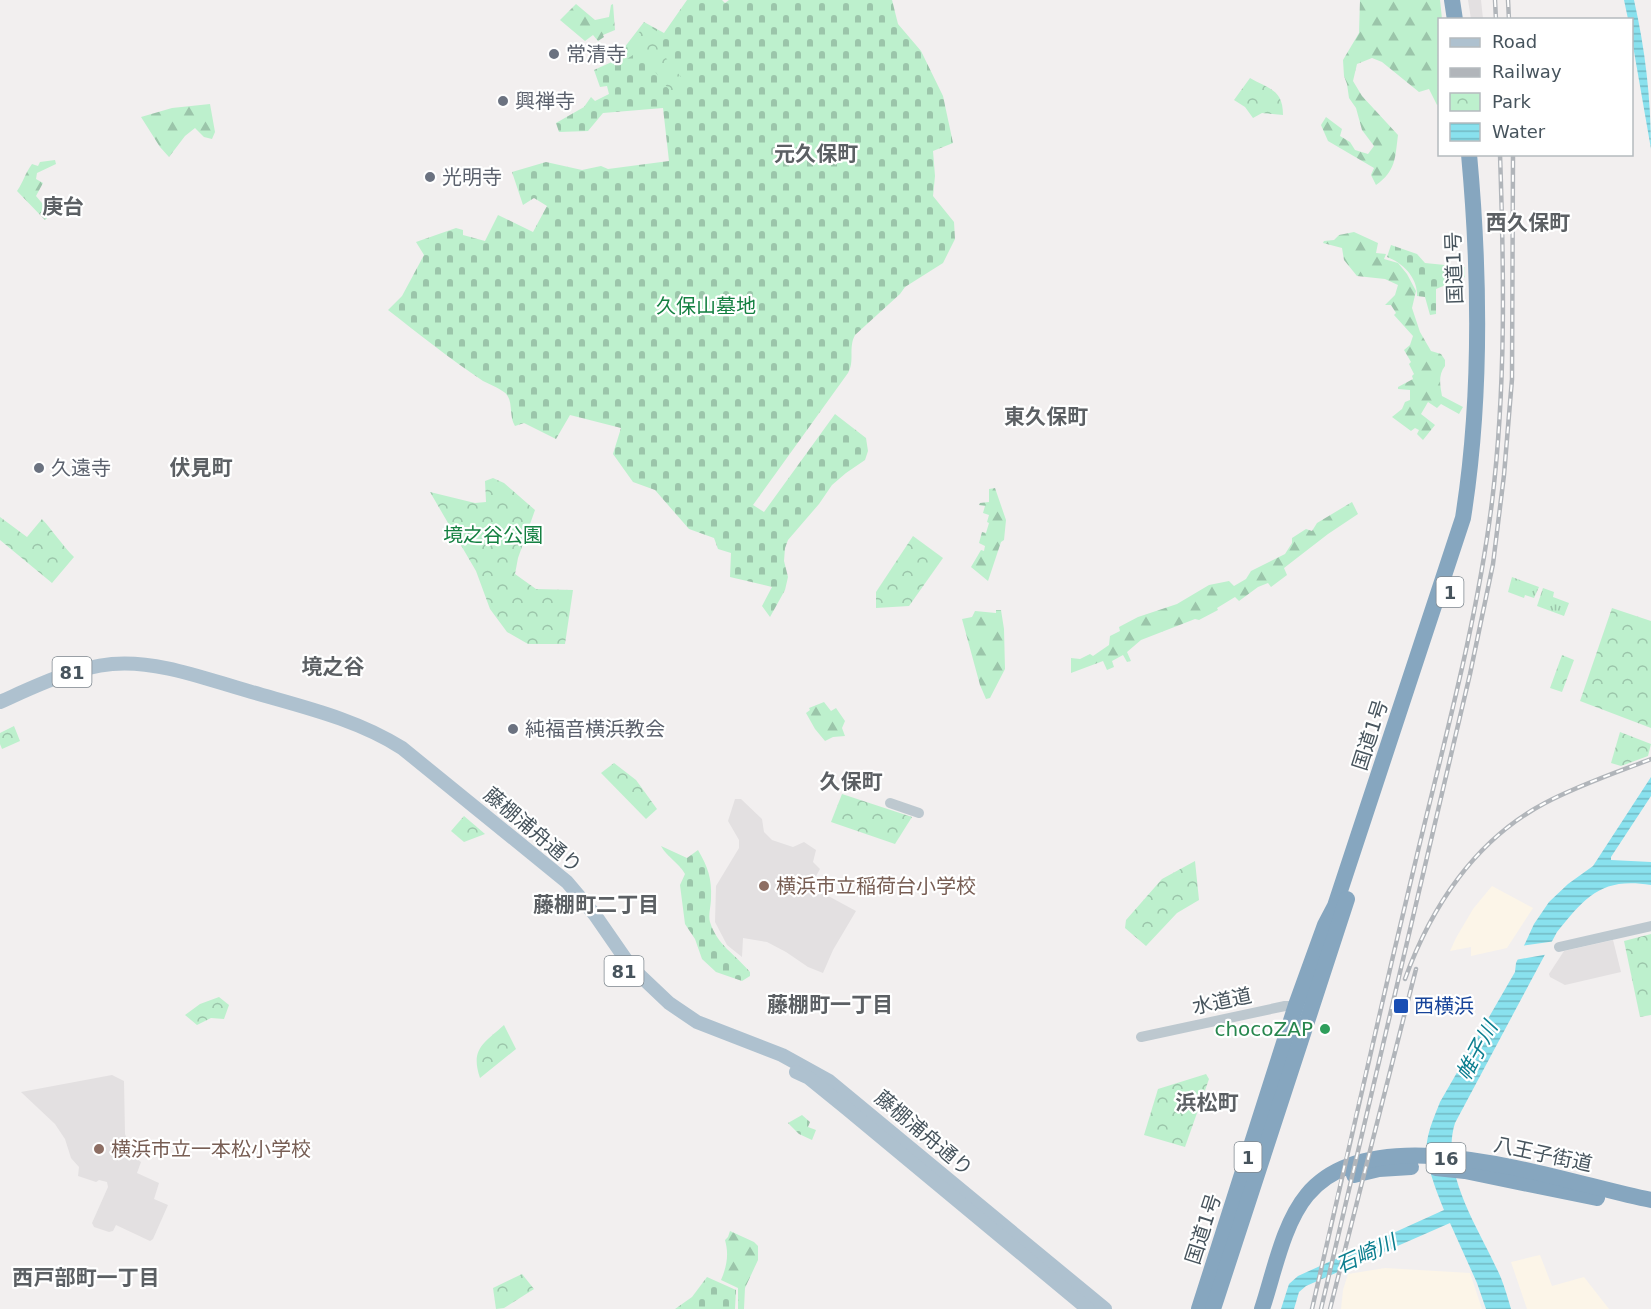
<svg xmlns="http://www.w3.org/2000/svg" width="1651" height="1309" font-family="'DejaVu Sans','Noto Sans JP',sans-serif">
	<defs>
		<pattern id="grass-tufts" width="24" height="20" patternUnits="userSpaceOnUse" patternTransform="scale(1.5)"><rect width="24" height="20" fill="#bdf0cd"/><path d="M3 7l-1-3M5 7V3M7 7l1-3M15 17l-1-3M17 17v-4M19 17l1-3" fill="none" stroke="#9bc5aa"/></pattern>
		<pattern id="forest-firs" width="22" height="20" patternUnits="userSpaceOnUse" patternTransform="scale(1.5)"><rect width="22" height="20" fill="#bdf0cd"/><path d="M5 1l3.5 6h-7zM16 11l3.5 6h-7z" fill="#9bc5aa"/></pattern>
		<pattern id="cemetery-stones" width="16" height="16" patternUnits="userSpaceOnUse" patternTransform="scale(1.5)"><rect width="16" height="16" fill="#bdf0cd"/><path d="M2 7V4a2 2 0 0 1 4 0v3zM10 15v-3a2 2 0 0 1 4 0v3z" fill="#9bc5aa"/></pattern>
		<pattern id="park-crowns" width="20" height="18" patternUnits="userSpaceOnUse" patternTransform="scale(1.5)"><rect width="20" height="18" fill="#bdf0cd"/><path d="M2 6a3 3 0 1 1 6 0M12 15a3 3 0 1 1 6 0" fill="none" stroke="#9bc5aa"/></pattern>
		<pattern id="water-rules" width="6" height="5" patternUnits="userSpaceOnUse" patternTransform="scale(1.5)"><rect width="6" height="5" fill="#89e1ee"/><path d="M0 2.5h6" fill="none" stroke="#72b9c4"/></pattern>
	</defs>
	<rect width="100%" height="100%" fill="#f2efef"/>
	<g fill="#fcf5e8">
		<path d="M1492,886L1533,908L1507,948L1471,956V947L1450,951L1456,938L1473,909Z"/>
		<path d="M1540,1255L1552,1286L1584,1277L1609,1309H1527L1511,1262Z"/>
		<path d="M1385,1268L1470,1273L1482,1309H1341L1343,1290L1348,1274Z"/>
	</g>
	<g fill="#e3e0e1">
		<path d="M1468,0H1481L1483,19H1471Z"/>
		<path d="M735,799H741L762,819L764,832L772,840L793,847L804,842L816,850L813,862L820,869L811,885L814,887L813,891H819L856,911L833,950L823,973L808,967L786,952L767,942L743,938L742,957L727,945L715,922L716,886L739,848V840L728,821Z"/>
		<path d="M1613,940L1621,972L1565,985L1550,977L1549,974L1564,951Z"/>
		<path d="M112,1075L124,1081L125,1134L135,1158L141,1162L137,1173L159,1183L154,1199L168,1205L153,1239L150,1241L116,1225L113,1231L109,1232L94,1227L92,1223L108,1187L107,1182L99,1180L96,1182L78,1176L79,1167L71,1158L65,1139L55,1124L21,1092Z"/>
	</g>
	<g fill="url(#grass-tufts)">
		<path d="M1512,577L1539,587L1534,598L1525,595L1524,598L1508,592Z"/>
		<path d="M1543,588L1554,592L1553,597L1569,603L1564,616L1537,606Z"/>
	</g>
	<g fill="url(#forest-firs)">
		<path d="M1360,0H1440L1442,19L1440,20V103L1437,105L1429,89L1419,92L1382,62L1372,58L1357,64L1353,81L1362,96L1398,135C1395,158 1396,171 1376,185L1371,175L1374,168L1328,141L1321,125L1326,117L1342,129L1340,136L1350,142L1355,150L1368,154L1374,146L1362,130L1356,108L1349,98L1347,84L1344,76L1343,60L1359,33Z"/>
		<path d="M576,4L595,20L609,17L611,5L613,4L615,30L603,35L604,37L598,41L593,35L585,41L560,20Z"/>
		<path d="M210,104L215,132L212,139L204,137L195,128L185,136L169,157L160,147L141,117L172,108Z"/>
		<path d="M55,160L56,164L37,173L36,179L43,183L36,196L47,209L45,211L48,217L45,220L17,191C24,181 24,175 32,164L38,166L40,162Z"/>
		<path d="M1354,232L1378,243L1376,253L1386,254L1384,259L1398,263L1407,274L1416,291L1412,308L1420,332L1431,351L1441,354L1445,360V366C1438,375 1440,385 1442,396L1463,407L1459,414L1441,404L1437,408L1428,402L1421,414L1435,425L1423,440L1417,434L1419,430L1415,428L1411,431L1392,417L1402,409L1405,402L1410,400V390L1398,389V387L1413,379L1412,376L1414,374L1409,364L1411,362L1404,350L1410,345L1413,336L1394,315L1396,313L1391,305H1385L1395,295L1398,285L1385,279L1357,276L1344,260L1342,248L1323,243L1324,241L1334,240L1339,235Z"/>
		<path d="M995,488L1006,520L1004,540L1001,542L988,581L971,567L981,550L984,551L985,546L979,543L982,532L986,533L989,523L987,522L989,515L983,513L985,506L979,505L980,503L989,502V489Z"/>
		<path d="M1352,502L1358,514L1328,534L1284,568L1287,575L1271,587L1268,583L1258,587L1239,601L1235,597L1217,608L1218,610L1199,620L1195,619L1141,640L1127,652L1131,661L1127,662L1123,655L1112,661L1114,667L1107,670L1103,661L1071,673V658L1080,659L1090,654L1093,656L1109,645L1110,636L1120,631L1119,627L1138,617L1177,604L1209,585L1229,581L1234,586L1246,579L1251,571L1285,554L1292,543V538L1306,529L1312,531L1317,523Z"/>
		<path d="M996,610H1001L1004,629L1005,669L990,698L986,699L980,685L962,619L972,617L975,611L996,613Z"/>
		<path d="M824,702L831,711L836,708L845,721L842,728L845,736L833,737L825,741L815,729L806,713L810,710L809,708Z"/>
		<path d="M730,1231L754,1242L758,1246V1260L745,1288L744,1309H738V1288L721,1280C727,1266 729,1254 725,1240L728,1237Z"/>
	</g>
	<g fill="url(#cemetery-stones)">
		<path d="M687,0H722L725,3L729,0H892L898,24L921,51L943,96L953,143L933,151L935,176L933,196L954,222L955,239L943,263L905,287L900,294L855,335C848,348 855,361 848,373L753,505L764,512L835,414L866,438L868,451L865,460L846,473L832,485L819,504L788,540L785,548L784,561L788,577L785,590L770,617L762,606L772,587L730,577L731,553L718,549L714,538L689,529L655,490L633,482L613,454L621,428L570,415L556,439L524,423L515,426C509,417 513,403 507,395C504,390 489,384 483,381C450,359 419,334 388,310L402,296L424,255L416,242L456,228L463,230V235L485,241L498,215L533,232L547,206L534,198L523,205L512,172L546,162L582,170L601,166L608,169L669,161L663,108L603,113L588,131L559,132L556,123L584,107L591,97L595,101L609,94L607,86L600,87L594,70L614,61L644,22L664,33Z"/>
		<path d="M1391,245L1417,254L1425,263L1465,267V277L1436,289V314L1430,315L1425,297L1417,296C1418,278 1403,263 1387,257Z"/>
		<path d="M661,846L687,858L698,850C708,867 712,879 711,898C711,906 708,915 710,922C717,945 735,954 750,972V976L742,981L716,972L702,959L695,939L685,924L680,885L685,874C679,863 667,857 661,846Z"/>
		<path d="M802,1115L810,1122L808,1127L816,1130L812,1140L799,1134L788,1123Z"/>
		<path d="M707,1277L736,1290L735,1309H675L692,1297Z"/>
	</g>
	<g fill="url(#park-crowns)">
		<path d="M646,24L661,34L655,44L684,81L671,92L639,51L621,63L616,60Z"/>
		<path d="M1250,78C1269,89 1283,89 1283,115L1262,113L1253,118L1245,107L1234,100Z"/>
		<path d="M493,478L504,483L535,510L518,558L515,574L536,589L573,590L565,644H528L507,632L490,609L476,571L430,492L475,503L486,502L485,481Z"/>
		<path d="M0,517L27,537L42,519C53,531 62,545 74,557L52,583L0,540Z"/>
		<path d="M913,536L943,558L909,606L876,608V592Z"/>
		<path d="M1612,608L1651,621V728L1580,701Z"/>
		<path d="M1562,655L1574,660L1562,692L1550,688Z"/>
		<path d="M14,726L20,741L2,749L0,744V733Z"/>
		<path d="M1620,732L1651,744L1648,756L1621,766L1611,763Z"/>
		<path d="M614,763L636,780L657,809L646,819L601,773Z"/>
		<path d="M842,794L912,817L895,844L831,822Z"/>
		<path d="M464,816L485,834L464,842L451,831Z"/>
		<path d="M1195,861L1199,900L1177,913L1146,946L1125,928L1126,920L1162,879Z"/>
		<path d="M1651,934V1015L1640,1017L1624,941Z"/>
		<path d="M219,997L229,1005L224,1019L211,1018L197,1025L185,1015L200,1004Z"/>
		<path d="M504,1025L516,1049L480,1078C470,1049 484,1043 504,1025Z"/>
		<path d="M1206,1074L1209,1079L1185,1147L1144,1135L1158,1089Z"/>
		<path d="M522,1274L534,1289L504,1308L496,1309L493,1288Z"/>
	</g>
	<g fill="url(#water-rules)">
		<path d="M1624,0H1634C1645,48 1651,99 1651,149L1632,40V20L1628,19Z"/>
		<path d="M1651,777V796L1611,857V860L1651,862V885C1602,877 1586,896 1557,932L1455,1123C1439,1174 1482,1233 1501,1278C1505,1288 1508,1299 1511,1309H1486L1477,1283L1450,1223L1306,1286L1299,1292L1294,1309H1281L1289,1284L1298,1276L1444,1210C1437,1192 1424,1162 1427,1142C1429,1128 1435,1115 1440,1102L1515,972L1516,963L1534,924L1549,902L1568,884L1593,866Z"/>
	</g>
	<path fill="#f2efef" d="M1556,941L1549,954L1515,960L1521,946Z"/>
	<g fill="none" stroke-linecap="round" stroke-linejoin="round">
		<g stroke="#bdc8cf" stroke-width="10">
			<path d="M890,803L919,813"/>
			<path d="M1559,947L1651,926"/>
			<path d="M1141,1037L1285,1006H1299"/>
		</g>
		<g stroke="#aec1cf" stroke-width="14">
			<path d="M0,702C36,686 72,668 112,664C156,660 203,678 245,690C299,706 355,718 402,748L567,882L595,915L631,967L669,1003L697,1022L782,1055L829,1081L1105,1309"/>
			<path d="M796,1072L809,1078L846,1108L1088,1309"/>
		</g>
		<g stroke="#86a6bf" stroke-width="16">
			<path d="M1452,0L1455,20"/>
			<path d="M1436,1168L1465,1171L1597,1198"/>
			<path d="M1354,1175L1379,1169L1411,1167"/>
			<path d="M1199,1309L1296,1005L1325,925L1335,906L1463,518C1482,398 1480,274 1469,154"/>
			<path d="M1213,1309L1347,899"/>
			<path d="M1262,1309C1274,1273 1283,1224 1307,1195C1375,1112 1563,1183 1651,1200"/>
		</g>
		<g stroke="#b1b5ba" stroke-width="4.5">
			<g id="rail">
				<path d="M1495,0L1496,20"/>
				<path d="M1508,0L1509,20"/>
				<path d="M1405,979C1431,907 1475,840 1545,803C1579,785 1615,773 1651,759"/>
				<path d="M1312,1309C1346,1157 1381,1006 1417,855C1445,738 1477,622 1492,502C1506,387 1504,270 1500,154"/>
				<path d="M1321,1309L1470,674L1493,564L1504,475L1512,379L1513,154"/>
				<path d="M1330,1309L1416,969"/>
			</g>
		</g>
		<use href="#rail" stroke="#fff" stroke-width="2" stroke-dasharray="7" stroke-linecap="butt"/>
	</g>
	<g fill="#6b7280" stroke="#fff" stroke-width="2">
		<circle cx="554" cy="54" r="6"/>
		<circle cx="503" cy="101" r="6"/>
		<circle cx="430" cy="177" r="6"/>
		<circle cx="39" cy="468" r="6"/>
		<circle cx="513" cy="729" r="6"/>
	</g>
	<g fill="#8d6e63" stroke="#fff" stroke-width="2">
		<circle cx="764" cy="886" r="6"/>
		<circle cx="99" cy="1149" r="6"/>
	</g>
	<rect fill="#1a4fb4" stroke="#fff" stroke-width="2" x="1393" y="998" width="16" height="16" rx="3"/>
	<circle fill="#2e9e5b" stroke="#fff" stroke-width="2" cx="1325" cy="1029" r="6"/>
	<g text-anchor="middle" dominant-baseline="central" stroke-width="4.5" stroke-linejoin="round" paint-order="stroke">
		<g fill="#fff" stroke="#7e878e" stroke-width="1.5">
			<rect x="1436.5" y="577" width="27" height="30" rx="4.5"/>
			<rect x="52.5" y="657" width="39" height="30" rx="4.5"/>
			<rect x="604.5" y="956" width="39" height="30" rx="4.5"/>
			<rect x="1234.5" y="1142" width="27" height="30" rx="4.5"/>
			<rect x="1426.5" y="1143" width="39" height="30" rx="4.5"/>
		</g>
		<g font-size="18" font-weight="bold" fill="#47545d">
			<text x="1450" y="592">1</text>
			<text x="72" y="672">81</text>
			<text x="624" y="971">81</text>
			<text x="1248" y="1157">1</text>
			<text x="1446" y="1158">16</text>
		</g>
		<g font-size="20" fill="#5b616d" stroke="#fff" text-anchor="start">
			<text x="566" y="54">常清寺</text>
			<text x="515" y="101">興禅寺</text>
			<text x="442" y="177">光明寺</text>
			<text x="51" y="468">久遠寺</text>
			<text x="525" y="729">純福音横浜教会</text>
		</g>
		<g font-size="20" fill="#47545d" stroke="#fff">
			<text transform="translate(1454 268) rotate(-92)">国道1号</text>
			<text transform="translate(1370 735) rotate(-72)">国道1号</text>
			<text transform="translate(533 830) rotate(40)">藤棚浦舟通り</text>
			<text transform="translate(1222 1001) rotate(-12)">水道道</text>
			<text transform="translate(924 1133) rotate(40)">藤棚浦舟通り</text>
			<text transform="translate(1543 1154) rotate(12)">八王子街道</text>
			<text transform="translate(1203 1229) rotate(-72)">国道1号</text>
		</g>
		<g font-size="20" fill="#158142" stroke="#fff">
			<text x="706" y="306">久保山墓地</text>
			<text x="493" y="535">境之谷公園</text>
		</g>
		<g font-size="20" fill="#785e54" stroke="#fff" text-anchor="start">
			<text x="776" y="886">横浜市立稲荷台小学校</text>
			<text x="111" y="1149">横浜市立一本松小学校</text>
		</g>
		<g font-size="20" fill="#164399" stroke="#fff" text-anchor="start">
			<text x="1414" y="1006">西横浜</text>
		</g>
		<g font-size="20" fill="#27864d" stroke="#fff" text-anchor="end">
			<text x="1313" y="1029">chocoZAP</text>
		</g>
		<g font-size="21" font-weight="bold" fill="#5c6064" stroke="#fff">
			<text x="816" y="154">元久保町</text>
			<text x="63" y="207">庚台</text>
			<text x="1528" y="223">西久保町</text>
			<text x="1046" y="417">東久保町</text>
			<text x="201" y="468">伏見町</text>
			<text x="333" y="667">境之谷</text>
			<text x="851" y="782">久保町</text>
			<text x="596" y="905">藤棚町二丁目</text>
			<text x="830" y="1005">藤棚町一丁目</text>
			<text x="1207" y="1103">浜松町</text>
			<text x="86" y="1278">西戸部町一丁目</text>
		</g>
		<g font-size="21" font-style="italic" fill="#0b7e8f" stroke="#fff">
			<text transform="translate(1477 1051) rotate(-62)">帷子川</text>
			<text transform="translate(1366 1254) rotate(-24)">石崎川</text>
		</g>
	</g>
	<rect x="1438" y="18" width="195" height="138" fill="#ffffff" stroke="#b5bbbe" stroke-width="1.5"/>
	<rect x="1450" y="38" width="30" height="9" fill="#aec1cf" stroke="#b5bbbe" stroke-width="1.5"/>
	<text x="1492" y="48" font-size="18" fill="#47545d">Road</text>
	<rect x="1450" y="68" width="30" height="9" fill="#b1b5ba" stroke="#b5bbbe" stroke-width="1.5"/>
	<text x="1492" y="78" font-size="18" fill="#47545d">Railway</text>
	<rect x="1450" y="93" width="30" height="18" fill="url(#park-crowns)" stroke="#b5bbbe" stroke-width="1.5"/>
	<text x="1492" y="108" font-size="18" fill="#47545d">Park</text>
	<rect x="1450" y="123" width="30" height="18" fill="url(#water-rules)" stroke="#b5bbbe" stroke-width="1.5"/>
	<text x="1492" y="138" font-size="18" fill="#47545d">Water</text>
</svg>
